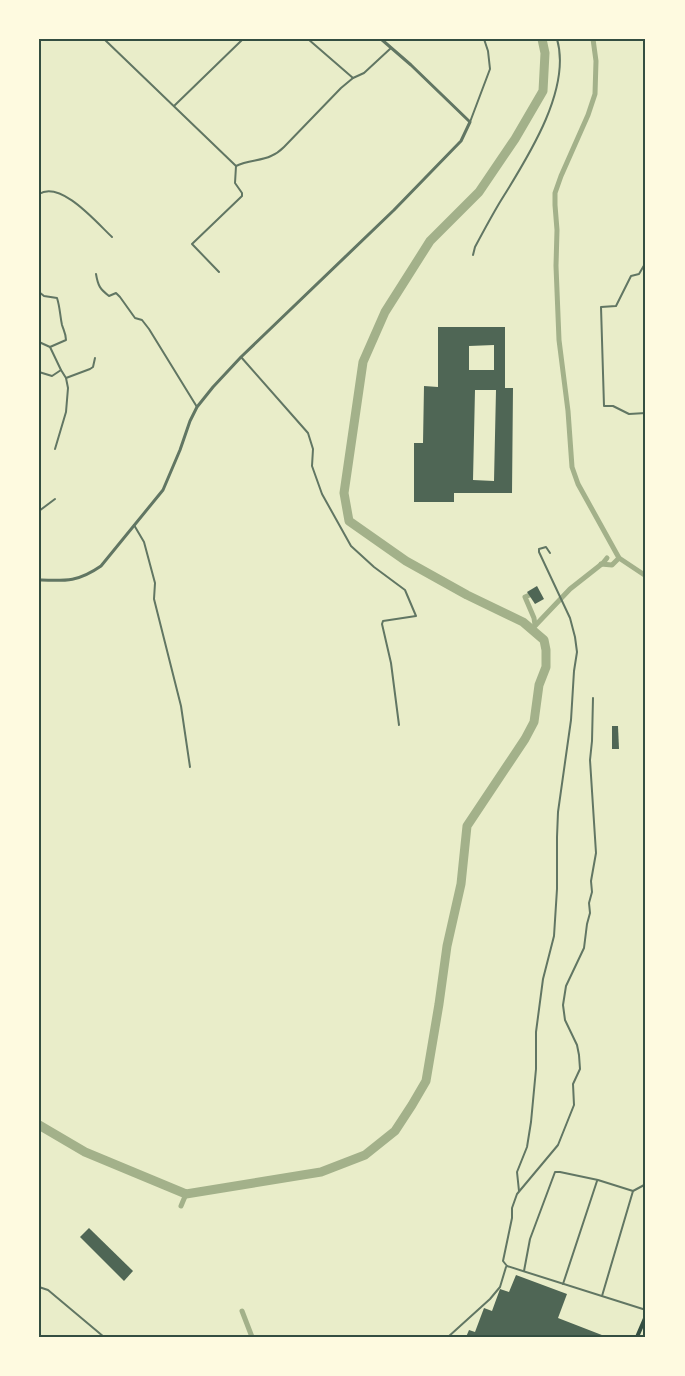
<svg xmlns="http://www.w3.org/2000/svg" width="685" height="1376" font-family="'Sofia Sans Condensed',sans-serif">
	<rect width="100%" height="100%" fill="#e9edc9"/>
	<g fill="none" stroke-linecap="round" stroke-linejoin="round">
		<g stroke="#a3b18a" stroke-width="5">
			<path d="M593,39L596,61L595,94L588,115L561,176L555,193V205L557,230L556,266L559,340L568,411L572,467L578,484L619,558L646,576"/>
			<path d="M601,564L612,565L619,558"/>
			<path d="M534,593L525,597L534,618L535,625"/>
			<path d="M532,629L570,589L603,563L607,558"/>
			<path d="M181,1206L186,1194"/>
			<path d="M242,1311L252,1337"/>
		</g>
		<path stroke="#a3b18a" stroke-width="9" d="M39,1125L85,1152L186,1194L321,1172L365,1155L395,1131L412,1105L426,1081L439,1004L447,946L461,884L467,826L525,739L534,722L539,685L546,667V650L544,640L523,622L467,595L406,561L349,521L344,493L363,362L385,312L430,241L479,192L515,139L543,91L545,53L542,39"/>
	</g>
	<g fill="#4f6655" fill-rule="evenodd">
		<path d="M438,327H505V388H513L512,493H454V502H414V443H423L424,386L438,387ZM494,345V370H469V346ZM475,390H496L494,481L473,480Z"/>
		<path d="M537,586L544,599L535,604L527,592Z"/>
		<path d="M612,726H618L619,749H612Z"/>
		<path d="M89,1228L133,1271L124,1281L80,1237Z"/>
		<path d="M516,1275L567,1294L558,1318L607,1337H466L469,1330L475,1332L484,1308L492,1311L500,1289L509,1292Z"/>
	</g>
	<g fill="none" stroke-linecap="round" stroke-linejoin="round">
		<g stroke="#617663" stroke-width="2">
			<path d="M104,39L236,166"/>
			<path d="M308,39L353,78"/>
			<path d="M174,106L243,39"/>
			<path d="M470,122L490,69L488,51L484,39"/>
			<path d="M236,166C248,160 261,161 271,156C276,154 280,151 284,147L341,88L353,78L364,73L391,48"/>
			<path d="M39,194C61,180 97,223 112,237"/>
			<path d="M473,255L475,247C483,232 491,217 500,202C526,160 572,90 557,39"/>
			<path d="M646,262L639,274L631,276L616,306L601,307L604,406H613L629,414L646,413"/>
			<path d="M219,272L192,244L242,196V193L235,183L236,166"/>
			<path d="M96,274C98,286 100,289 109,296L116,293L120,297L135,318L142,320L149,329L197,407"/>
			<path d="M39,292L44,296L57,298C60,307 60,316 62,325C64,331 66,334 66,340L50,347"/>
			<path d="M39,342L50,347L61,370L66,378L68,388L66,412L55,449"/>
			<path d="M241,357L308,433L313,449L312,466L322,494L351,546L374,567L405,590L416,616L383,621L382,624L391,663L399,725"/>
			<path d="M39,372L52,376L61,370"/>
			<path d="M66,378L90,369L93,367L95,358"/>
			<path d="M39,511L55,499"/>
			<path d="M134,525L144,542L155,583L154,599L181,706L190,767"/>
			<path d="M519,1191L517,1172L527,1147L531,1122L536,1069V1032L543,979L554,936L557,889V837L558,812L571,720L574,671L577,652L575,637L570,618L539,552V549L546,547L550,553"/>
			<path d="M507,1266L503,1261L512,1218V1208L517,1194L558,1145L574,1105L573,1084L580,1069L579,1055L577,1045L565,1020L563,1005L566,986L584,948L587,924L590,913L589,903L592,892L591,881L596,853L590,760L592,741L593,698"/>
			<path d="M507,1266L646,1310"/>
			<path d="M524,1271L530,1239L555,1172H560L598,1180L633,1191"/>
			<path d="M563,1284L597,1181"/>
			<path d="M39,1287L48,1290L104,1337"/>
			<path d="M602,1296L633,1191L646,1184"/>
			<path d="M448,1337L490,1299L500,1287L506,1267"/>
		</g>
		<path stroke="#617663" stroke-width="3" d="M39,580C66,581 78,582 101,566L163,490L180,450L190,421L197,407L213,387L241,357L394,210L461,141L470,122L411,65L381,39"/>
		<path stroke="#344e41" stroke-width="4" d="M637,1337L646,1316"/>
	</g>
	<rect width="685" height="1376" fill="none" stroke="#fefae0" stroke-width="81"/>
	<rect x="40" y="40" width="604" height="1296" fill="none" stroke="#344e41" stroke-width="2"/>
</svg>
